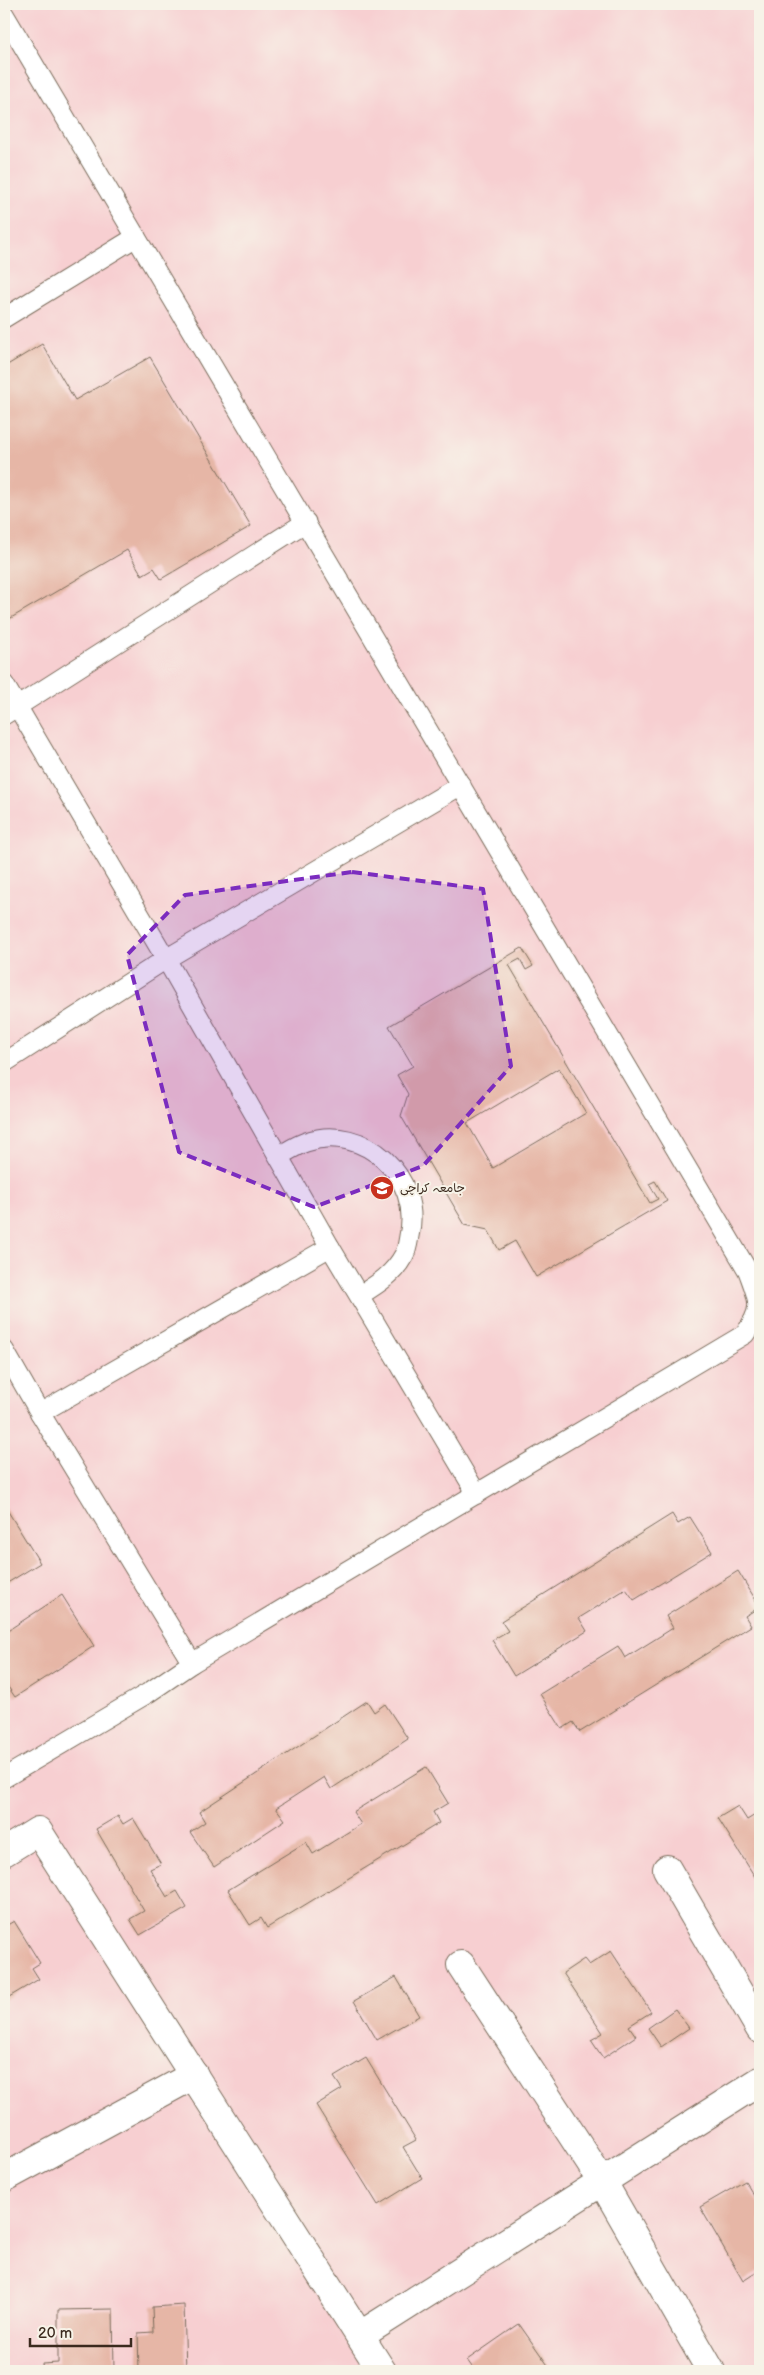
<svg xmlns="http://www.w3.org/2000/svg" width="764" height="2375" font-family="'Balsamiq Sans','Playpen Sans Arabic',sans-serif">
	<rect width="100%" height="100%" fill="#f7f3e8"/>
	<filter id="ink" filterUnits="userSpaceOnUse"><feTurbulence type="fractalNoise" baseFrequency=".02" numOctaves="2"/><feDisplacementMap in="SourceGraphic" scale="10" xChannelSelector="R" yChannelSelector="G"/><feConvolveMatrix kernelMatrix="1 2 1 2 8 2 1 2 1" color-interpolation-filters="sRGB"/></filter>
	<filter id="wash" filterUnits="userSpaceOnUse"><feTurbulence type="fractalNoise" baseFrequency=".0096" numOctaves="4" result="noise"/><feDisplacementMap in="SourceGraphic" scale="20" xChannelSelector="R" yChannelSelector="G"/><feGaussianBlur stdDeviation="1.12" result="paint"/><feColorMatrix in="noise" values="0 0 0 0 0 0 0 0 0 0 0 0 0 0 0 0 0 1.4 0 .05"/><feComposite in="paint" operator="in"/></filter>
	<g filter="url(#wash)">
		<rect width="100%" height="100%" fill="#efe4c9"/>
		<rect fill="#f7cfd1" x="4" y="4" width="756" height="2367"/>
		<g id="blocks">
			<g fill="#e6b6a6" fill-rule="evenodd">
				<path d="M42,344L75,400L150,357L251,526L161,579L154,568L142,575L127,550L4,622V367Z"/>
				<path d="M522,948L533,966L526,970L520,959L509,965L650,1203L658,1199L649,1184L655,1181L667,1201L536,1277L515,1241L499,1250L488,1230L465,1225L401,1116L408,1094L397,1075L413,1066L389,1026ZM559,1068L586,1113L493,1168L467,1123Z"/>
				<path d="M4,1505L40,1563L4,1585Z"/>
				<path d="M672,1514L678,1524L690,1517L712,1552L634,1600L626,1589L579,1618L587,1631L514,1676L492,1640L508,1631L501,1621Z"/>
				<path d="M738,1571L760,1607L745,1616L751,1626L580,1732L573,1722L562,1729L540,1694L618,1646L625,1658L673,1628L666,1616Z"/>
				<path d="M62,1595L94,1646L15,1697L4,1681V1633Z"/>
				<path d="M367,1701L374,1712L385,1704L408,1739L331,1789L324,1777L276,1808L285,1820L214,1867L190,1832L205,1822L199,1812Z"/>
				<path d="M426,1767L448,1803L433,1812L439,1823L267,1928L261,1918L250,1925L228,1890L306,1842L313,1854L361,1824L353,1812Z"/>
				<path d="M738,1806L747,1820L760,1812V1885L718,1818Z"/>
				<path d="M118,1816L123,1824L133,1818L161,1864L150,1869L167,1897L177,1891L187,1908L140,1935L130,1919L144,1911L96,1829Z"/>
				<path d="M14,1921L40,1963L32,1968L39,1979L4,2000V1927Z"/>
				<path d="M611,1951L651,2012L629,2026L636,2036L603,2058L591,2040L603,2033L563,1973L584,1959L589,1965Z"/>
				<path d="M396,1977L419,2016L377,2040L354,2001Z"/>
				<path d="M675,2009L689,2028L661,2047L648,2028Z"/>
				<path d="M366,2058L416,2140L403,2147L422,2178L378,2205L316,2105L342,2089L334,2077Z"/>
				<path d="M745,2181L760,2206V2270L743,2281L700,2207Z"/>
				<path d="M184,2305L186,2371H139L138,2333L153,2332L152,2307Z"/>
				<path d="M113,2309L114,2371H43L42,2364L58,2363V2310Z"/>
				<path d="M519,2324L552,2371H475L467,2360Z"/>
			</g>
		</g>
	</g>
	<g filter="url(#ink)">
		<use href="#blocks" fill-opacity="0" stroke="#7a6b5a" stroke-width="1"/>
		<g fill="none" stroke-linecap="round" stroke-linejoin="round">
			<g stroke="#7a6b5a" stroke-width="21">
				<g id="lane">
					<path d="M4,14L748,1271C759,1301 764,1307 745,1334L192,1663"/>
					<path d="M4,318L136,237"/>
					<path d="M4,684L166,959L330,1247L477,1494"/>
					<path d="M4,715L306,522"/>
					<path d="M4,1063L166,959L461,785"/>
					<path d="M279,1156C288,1151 297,1145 306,1142C364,1122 423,1178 409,1236C408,1242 407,1250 404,1255C394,1274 378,1284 360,1295"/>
					<path d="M4,1350L40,1413"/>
					<path d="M4,1778L148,1693L192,1663L40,1413L330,1247"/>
				</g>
			</g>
			<g stroke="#7a6b5a" stroke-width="30">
				<g id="street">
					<path d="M4,1852L38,1831L382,2371"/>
					<path d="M667,1869L760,2029"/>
					<path d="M461,1965L602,2181L711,2371"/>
					<path d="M4,2178L194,2075"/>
					<path d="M361,2335L760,2081"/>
				</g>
			</g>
			<use href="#lane" stroke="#fff" stroke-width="19"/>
			<use href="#street" stroke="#fff" stroke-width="28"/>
		</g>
	</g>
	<path fill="#7b2cbf" fill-opacity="0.2" stroke="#7b2cbf" stroke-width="4" stroke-dasharray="10 6" stroke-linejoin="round" d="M352,872L483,889L511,1066L423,1166L314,1207L179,1152L127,955L185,895Z"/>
	<defs>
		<g id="university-disc" transform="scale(1.25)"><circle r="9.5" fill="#c8321e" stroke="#f7f3e8"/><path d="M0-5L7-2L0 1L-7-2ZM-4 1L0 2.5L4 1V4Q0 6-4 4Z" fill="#fff"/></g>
	</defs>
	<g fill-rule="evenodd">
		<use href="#university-disc" x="382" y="1188"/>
	</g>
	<g text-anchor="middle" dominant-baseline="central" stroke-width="4" stroke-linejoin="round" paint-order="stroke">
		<g font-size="12" fill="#3b2a1e" stroke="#f7f3e8" text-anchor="start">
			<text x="400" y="1188">جامعہ کراچی</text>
		</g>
	</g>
	<rect width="764" height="2375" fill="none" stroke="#f7f3e8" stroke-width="20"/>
	<path d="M30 2338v8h101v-8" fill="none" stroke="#3b2a1e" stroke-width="2.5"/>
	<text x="38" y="2338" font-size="15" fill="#3b2a1e" stroke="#f7f3e8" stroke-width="4" paint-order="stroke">20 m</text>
</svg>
